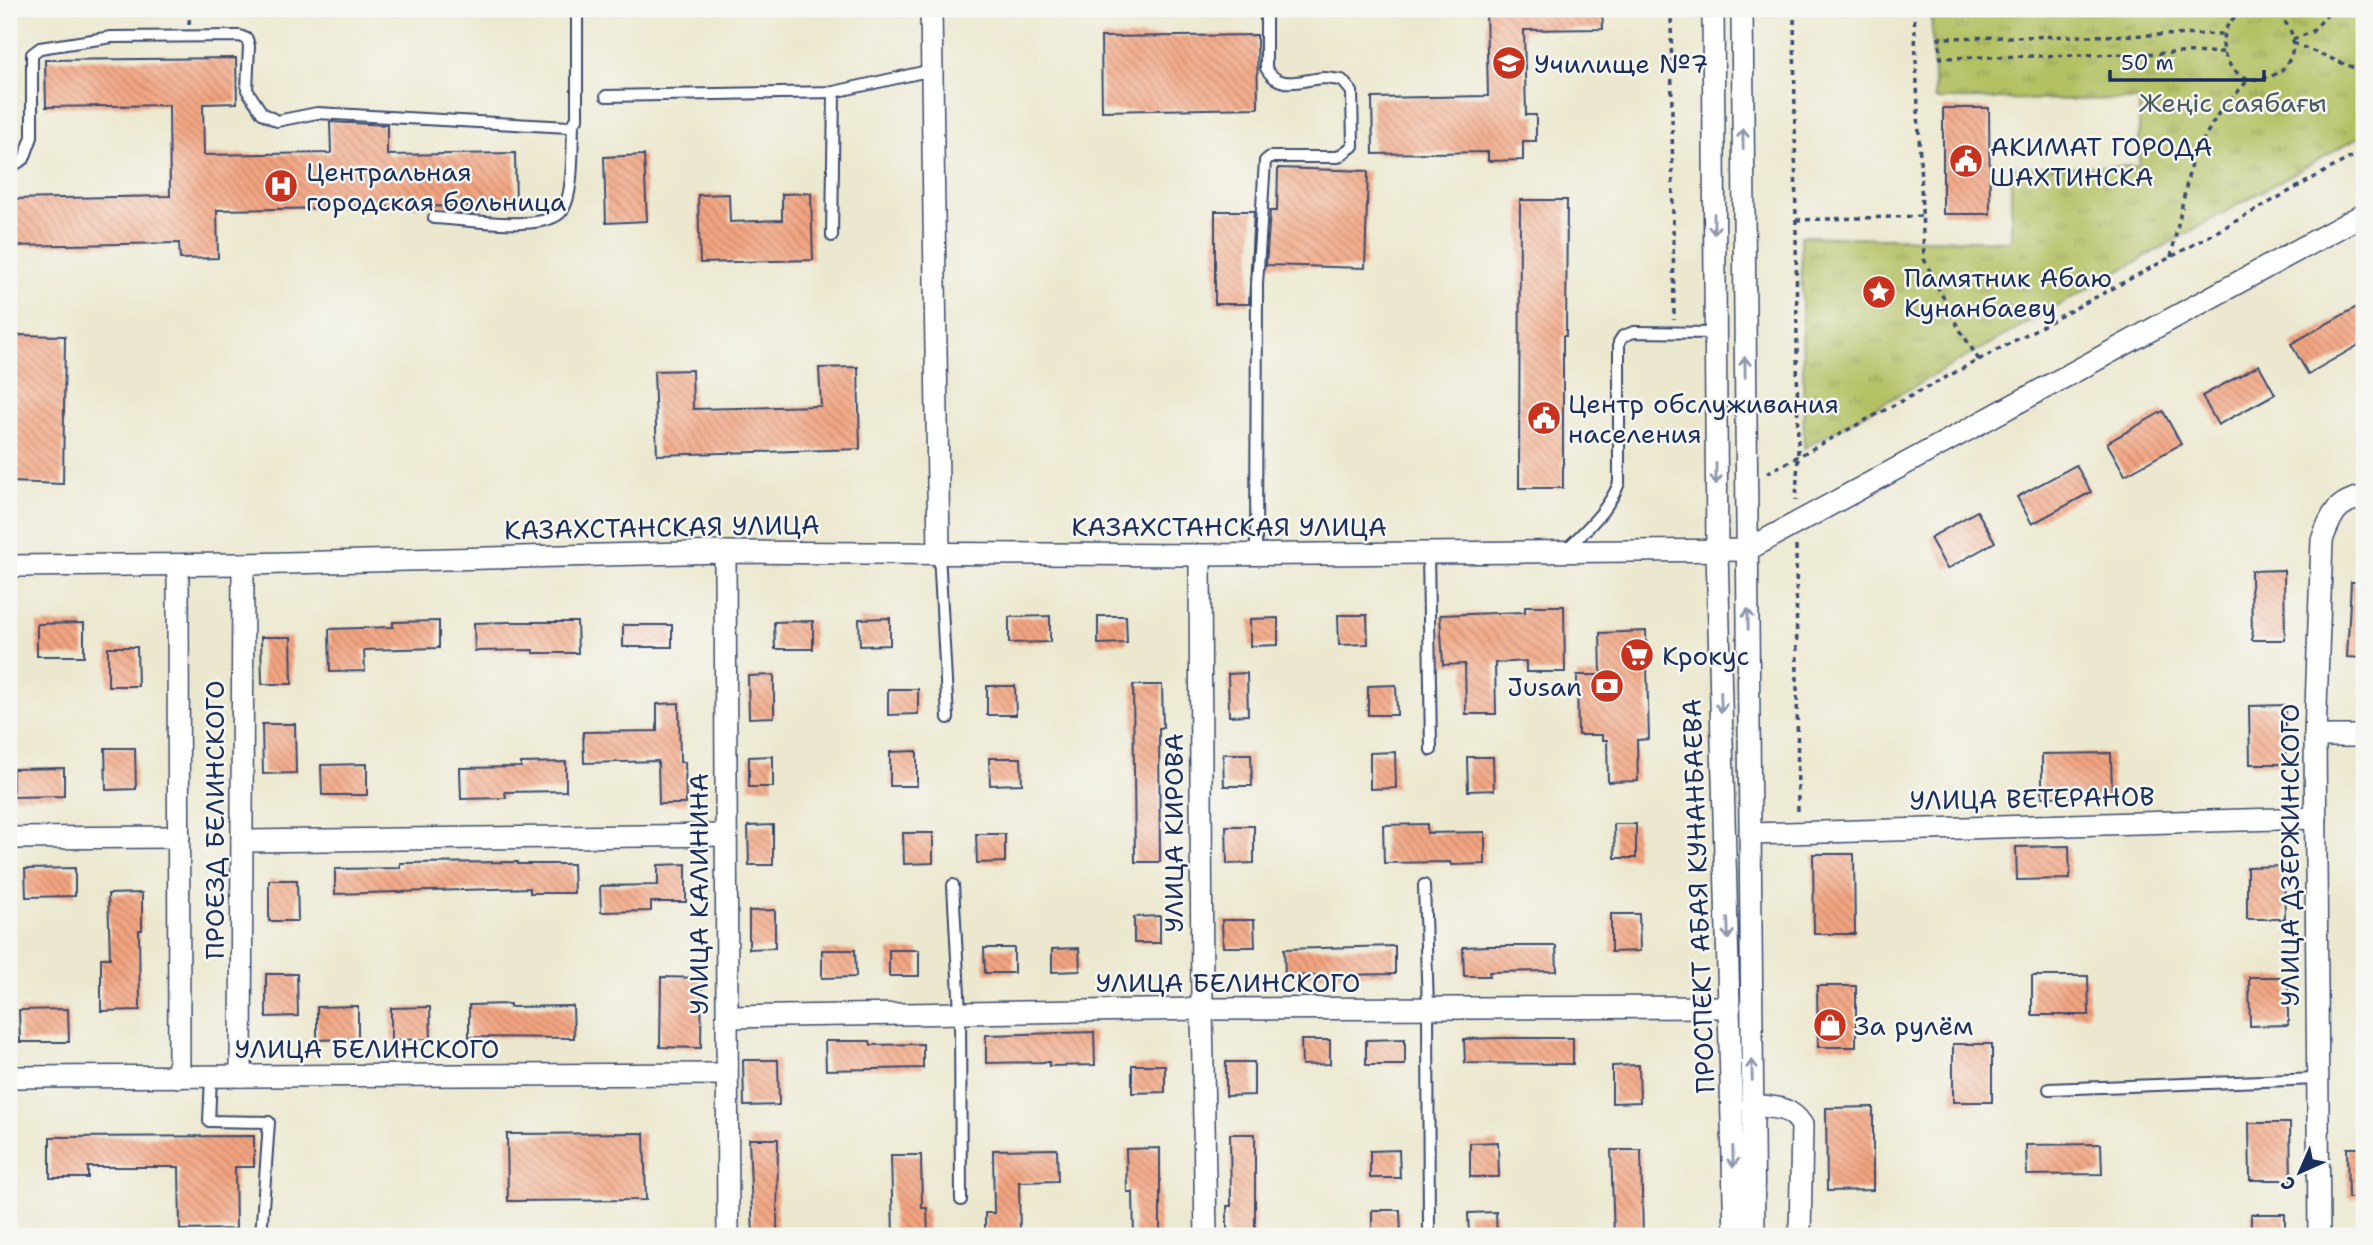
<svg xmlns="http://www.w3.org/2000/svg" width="2373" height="1245" font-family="'Shantell Sans',sans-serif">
	<defs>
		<pattern id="park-tufts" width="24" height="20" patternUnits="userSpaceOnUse" patternTransform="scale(1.75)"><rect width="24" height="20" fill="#b3c163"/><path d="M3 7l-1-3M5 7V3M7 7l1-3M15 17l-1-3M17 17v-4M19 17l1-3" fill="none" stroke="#919d55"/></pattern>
		<pattern id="building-back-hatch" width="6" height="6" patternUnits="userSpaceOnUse" patternTransform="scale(1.75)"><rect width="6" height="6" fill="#f3a480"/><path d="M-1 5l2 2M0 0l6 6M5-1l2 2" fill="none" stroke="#c4866c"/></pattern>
	</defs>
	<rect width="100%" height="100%" fill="#f6f6f2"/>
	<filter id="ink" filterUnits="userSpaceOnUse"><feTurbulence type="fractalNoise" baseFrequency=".0143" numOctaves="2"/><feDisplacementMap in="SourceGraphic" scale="14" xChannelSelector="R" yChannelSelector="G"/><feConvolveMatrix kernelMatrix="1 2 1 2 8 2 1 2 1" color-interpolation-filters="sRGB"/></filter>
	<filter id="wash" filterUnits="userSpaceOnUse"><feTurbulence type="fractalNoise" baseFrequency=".00686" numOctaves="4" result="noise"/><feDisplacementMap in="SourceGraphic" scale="28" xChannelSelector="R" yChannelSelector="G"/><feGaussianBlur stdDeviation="1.57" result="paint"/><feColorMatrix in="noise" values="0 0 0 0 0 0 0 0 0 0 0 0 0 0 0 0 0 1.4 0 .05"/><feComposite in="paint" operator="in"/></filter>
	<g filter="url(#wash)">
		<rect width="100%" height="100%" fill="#ece8cf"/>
		<path fill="url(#park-tufts)" stroke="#677860" stroke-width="2" d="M1931,9H2364V134L1804,448L1801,236L2011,241V167L2139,166V100L1935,99Z"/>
		<g id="blocks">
			<g fill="url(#building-back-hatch)">
				<path d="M1486,9H1602L1603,29L1524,30L1526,115H1536V141H1523V160L1488,161V152L1373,154L1372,98L1488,96Z"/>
				<path d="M1257,35L1258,108L1102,111L1101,37Z"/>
				<path d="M236,58L237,103L203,104L204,155L331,153L330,122L387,125V155L515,153L516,205L217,210L218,258L180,259L179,243L9,246V199L170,196L169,105L46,107L45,60Z"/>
				<path d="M1943,108H1989L1990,214H1943Z"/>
				<path d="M644,155L647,221L606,223L604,157Z"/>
				<path d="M1278,168L1368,171L1365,268L1266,265L1270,211H1277Z"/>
				<path d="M811,193L813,260L700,263L698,195L729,194L730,222L782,220V194Z"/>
				<path d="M1520,200H1567L1566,336H1563V488H1519Z"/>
				<path d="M1215,211H1254L1249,304H1215Z"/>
				<path d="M2364,303V342L2308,374L2291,344Z"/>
				<path d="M12,335L65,336L63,484L10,482Z"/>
				<path d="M2259,365L2275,394L2218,425L2202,396Z"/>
				<path d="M858,367L860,449L657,455L654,371L692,370L693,409L821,406L819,368Z"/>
				<path d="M2163,411L2181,444L2125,475L2107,443Z"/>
				<path d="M2076,465L2091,492L2032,524L2017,497Z"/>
				<path d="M1977,511L1995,542L1947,569L1930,538Z"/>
				<path d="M2284,570L2285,640H2252L2251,571Z"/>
				<path d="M2351,582H2364V658L2347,657Z"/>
				<path d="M1525,606H1564L1565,672H1526V661L1495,663L1496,714H1466L1465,664L1443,665L1440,615L1525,612Z"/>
				<path d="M1338,615H1367L1368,644L1339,645Z"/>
				<path d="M1050,616V642L1009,643V617Z"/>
				<path d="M1098,616H1126L1127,643L1098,644Z"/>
				<path d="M890,618V645L860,646L859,619Z"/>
				<path d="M1278,618V645L1250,646V619Z"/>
				<path d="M439,621V648L364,650L365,671L330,672L329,629L393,627V622Z"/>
				<path d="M813,621V649H775L774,622Z"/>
				<path d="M509,622H577L578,653H533V650L475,651L474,623Z"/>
				<path d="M84,623V656H37V624Z"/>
				<rect x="623" y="625" width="49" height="22"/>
				<path d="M1646,631L1649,739L1637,740L1638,781L1608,782L1607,740H1602V735H1578L1577,675H1601L1600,633Z"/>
				<path d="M261,637H291L292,684H262Z"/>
				<path d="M108,647H137L138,686H108Z"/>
				<path d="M1247,673L1248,715L1229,716L1228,674Z"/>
				<path d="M774,675V717L749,718L748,676Z"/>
				<path d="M1133,685H1162L1163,728H1159L1160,862H1135Z"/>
				<path d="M1396,685L1397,715H1368V686Z"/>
				<path d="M987,686H1015L1016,715H987Z"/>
				<path d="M888,689H918V714L888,715Z"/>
				<path d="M679,703L680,762H685L686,804H659L658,761L584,763L583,732L657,731V704Z"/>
				<path d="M2285,705V764H2250L2249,706Z"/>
				<path d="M262,724H295L296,773L263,774Z"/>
				<path d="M105,748H135L136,789L106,790Z"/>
				<path d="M917,751V786H890V752Z"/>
				<path d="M1395,752L1396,788L1370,789V753Z"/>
				<path d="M2111,753L2112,796L2042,797V754Z"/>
				<path d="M1223,754H1251L1252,786H1224Z"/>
				<path d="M773,756V787H749V757Z"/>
				<path d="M1467,757H1493L1494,790L1468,791Z"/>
				<path d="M989,758H1021L1022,784L990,785Z"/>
				<path d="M566,762V791L505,792L506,798L461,799L460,768L521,767V763Z"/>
				<path d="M367,764V795H322L321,765Z"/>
				<path d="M64,768V796L13,797V769Z"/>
				<path d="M1427,824V833L1485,832V864L1451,865L1450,862L1384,863L1383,825Z"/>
				<path d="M1614,824H1636V858H1615Z"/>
				<path d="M773,825V865H749L748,826Z"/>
				<path d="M1226,826H1254V863L1227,864Z"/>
				<path d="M903,833H933V863L904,864Z"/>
				<path d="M976,834H1005V862L977,863Z"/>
				<path d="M2069,846L2070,879L2017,880L2016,847Z"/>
				<path d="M1813,854H1854L1855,934H1814Z"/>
				<path d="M518,862V864H573L574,893H530V888L335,894V869L400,868V863Z"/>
				<path d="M686,864V902H651V911L601,912L600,886L658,885V865Z"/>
				<path d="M2284,866L2285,919H2247V867Z"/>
				<path d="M75,868V896L26,897L25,869Z"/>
				<path d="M269,880H297L298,921H269Z"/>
				<path d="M142,893V930H139L140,1010L101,1011V958H110L108,894Z"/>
				<path d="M775,910V948L749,949V911Z"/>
				<path d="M1611,914H1639L1640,951L1611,952Z"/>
				<path d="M1160,916V943H1134V917Z"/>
				<path d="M1222,920H1254L1255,947H1223Z"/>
				<path d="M1395,946V974L1285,976L1284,949Z"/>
				<path d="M1489,946H1556L1557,971L1489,972L1490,976H1464L1463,947Z"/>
				<path d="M984,948H1014V973H985Z"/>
				<path d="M1079,948L1080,971L1052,972V949Z"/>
				<path d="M822,950H855L856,977L822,978Z"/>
				<rect x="889" y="950" width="30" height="26"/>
				<path d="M266,974H297L298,1016L266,1017Z"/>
				<path d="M2032,976H2088L2089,1015H2032Z"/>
				<path d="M661,977L702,978L701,1048L660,1047Z"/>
				<path d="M2249,977H2288V1025L2250,1026Z"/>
				<path d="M1817,986H1856V1047H1818Z"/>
				<path d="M510,1004V1007L573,1006L574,1038L469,1037V1005Z"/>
				<path d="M358,1006V1039L317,1040V1007Z"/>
				<path d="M430,1007L431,1039L391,1040V1008Z"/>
				<path d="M68,1009L69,1042H20L19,1010Z"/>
				<path d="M1094,1032L1095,1065L1049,1066V1062L986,1063V1035Z"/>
				<path d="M1502,1038H1573V1064L1465,1063L1464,1039Z"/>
				<path d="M1405,1039V1065H1366V1040Z"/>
				<path d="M1301,1040H1330V1064L1302,1065Z"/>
				<path d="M825,1041H870L871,1045L923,1044V1068L826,1070Z"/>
				<rect x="1953" y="1044" width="39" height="58"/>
				<path d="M743,1060H778L779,1105L744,1106Z"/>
				<path d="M1226,1062H1254V1095L1226,1096Z"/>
				<path d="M1132,1065H1165V1092L1132,1093Z"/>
				<path d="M1639,1065L1640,1102L1612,1103V1066Z"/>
				<path d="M1873,1107V1190L1827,1191L1826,1108Z"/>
				<path d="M2249,1123H2290L2291,1180H2250Z"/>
				<path d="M644,1133L646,1200L508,1201L507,1134Z"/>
				<path d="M1230,1134H1255V1236H1227V1206H1231Z"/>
				<path d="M254,1136V1167H235L236,1229L180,1230L179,1167H88V1178H50V1137Z"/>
				<path d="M749,1139H778L777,1236H753Z"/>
				<path d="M1498,1142L1499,1177H1470V1143Z"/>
				<path d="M2101,1144L2102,1174L2027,1175L2026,1145Z"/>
				<path d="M1160,1148V1236H1134L1133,1192H1127L1126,1149Z"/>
				<path d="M2347,1148H2364V1198H2348Z"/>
				<path d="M1057,1149L1058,1181L1019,1182L1020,1236H985V1213H994L993,1150Z"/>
				<path d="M1399,1150L1400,1178H1370V1151Z"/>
				<path d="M1611,1150H1641L1643,1236H1614Z"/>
				<path d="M891,1155H921L922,1208H927L928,1236H893Z"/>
				<path d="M1372,1210H1400L1401,1236H1372Z"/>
				<path d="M1496,1212L1497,1236H1469L1468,1213Z"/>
				<rect x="2251" y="1214" width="34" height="22"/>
			</g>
		</g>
	</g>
	<g filter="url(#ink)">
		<use href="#blocks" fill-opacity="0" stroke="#3a4b6f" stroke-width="2"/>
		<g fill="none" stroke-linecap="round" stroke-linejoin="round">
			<g stroke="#3a4b6f" stroke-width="14">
				<g id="lane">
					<path d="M606,96L834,92L932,70"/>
					<path d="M9,168L24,159L32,137V54L40,48L112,37L240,36L247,39L249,46L247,90L262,113L277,121L317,113L569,127L577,119V9"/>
					<path d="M434,218C461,219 545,233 562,211C574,195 572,147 573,125"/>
					<path d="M832,236L834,92"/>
					<path d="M1565,551C1585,530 1609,510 1619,483V342L1623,336L1634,332L1715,333"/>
					<path d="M939,553L948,718"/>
					<path d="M1428,553L1431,750"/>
					<path d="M1256,555L1257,284L1265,161L1270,157H1338L1353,146L1352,92L1342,80C1336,80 1330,78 1324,78C1303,79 1279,92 1266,68V9"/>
					<path d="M953,885L960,1013L961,1200"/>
					<path d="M1424,885L1428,1008L1429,1235"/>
					<path d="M211,1077L209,1121L269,1122L261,1236"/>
					<path d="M2049,1089L2318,1079"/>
				</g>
			</g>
			<g stroke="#3a4b6f" stroke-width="24">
				<g id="street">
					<path d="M931,9L939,553"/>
					<path d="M1713,9L1717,550L1735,1236"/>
					<path d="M1742,9L1754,1236"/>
					<path d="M725,552L728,1236"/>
					<path d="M1200,555L1202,1009L1206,1236"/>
					<path d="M178,565L179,1077"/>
					<path d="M9,566L243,564L725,552L1200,555L1747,550L2364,214"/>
					<path d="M2315,736H2364"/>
					<path d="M1750,834L2316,818"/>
					<path d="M9,838L179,837"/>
					<path d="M242,841L726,835"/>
					<path d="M727,1017L1202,1009L1730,1007"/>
					<path d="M241,1076L243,564"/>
					<path d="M9,1077L726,1074"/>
					<path d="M1752,1105C1774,1108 1789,1105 1802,1125L1800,1236"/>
					<path d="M2319,1236L2315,736L2322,540C2331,516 2336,501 2364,497"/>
				</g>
			</g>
			<g stroke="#3a4b6f" stroke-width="3.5" stroke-dasharray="5 5" stroke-linecap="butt">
				<path d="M1671,9L1674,320"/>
				<path d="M1794,9L1798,456L1796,500"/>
				<path d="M1914,9L1924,259L1957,325L1979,360"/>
				<path d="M2253,9C2203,19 2221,89 2266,78C2277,75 2286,68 2290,58C2300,35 2285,14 2262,9"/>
				<path d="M189,24L190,9"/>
				<path d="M2293,39L2312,32L2332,9"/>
				<path d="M2293,43L2364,72"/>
				<path d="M2223,52L1941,58L1939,38L2224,34"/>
				<path d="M1796,220L1923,216"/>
				<path d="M2171,257L2192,159L2218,114L2250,78"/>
				<path d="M1767,473L2171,257L2364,150"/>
				<path d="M1796,546L1798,812"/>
			</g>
			<use href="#lane" stroke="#fff" stroke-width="10"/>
			<use href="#street" stroke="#fff" stroke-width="21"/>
		</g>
		<defs><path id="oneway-shaft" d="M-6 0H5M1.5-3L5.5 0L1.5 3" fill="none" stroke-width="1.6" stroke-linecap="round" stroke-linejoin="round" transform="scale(1.75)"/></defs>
		<g stroke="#8d97ae">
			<use href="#oneway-shaft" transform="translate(1743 139) rotate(-91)"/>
			<use href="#oneway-shaft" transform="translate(1714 224) rotate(90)"/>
			<use href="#oneway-shaft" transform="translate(1745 367) rotate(-91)"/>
			<use href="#oneway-shaft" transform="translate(1716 474) rotate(90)"/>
			<use href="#oneway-shaft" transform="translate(1748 619) rotate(-91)"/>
			<use href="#oneway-shaft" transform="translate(1721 702) rotate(88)"/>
			<use href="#oneway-shaft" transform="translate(1728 929) rotate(88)"/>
			<use href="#oneway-shaft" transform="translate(1752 1070) rotate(-91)"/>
			<use href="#oneway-shaft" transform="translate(1733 1157) rotate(89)"/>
		</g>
	</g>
	<defs>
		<g id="school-disc" transform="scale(1.75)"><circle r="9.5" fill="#c8321e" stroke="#f6f6f2"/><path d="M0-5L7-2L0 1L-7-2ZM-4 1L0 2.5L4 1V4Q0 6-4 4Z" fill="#fff"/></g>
		<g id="civic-disc" transform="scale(1.75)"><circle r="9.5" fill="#c8321e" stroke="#f6f6f2"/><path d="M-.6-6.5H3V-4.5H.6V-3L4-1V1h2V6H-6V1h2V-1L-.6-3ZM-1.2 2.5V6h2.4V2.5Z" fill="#fff"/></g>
		<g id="hospital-disc" transform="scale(1.75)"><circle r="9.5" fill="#c8321e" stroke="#f6f6f2"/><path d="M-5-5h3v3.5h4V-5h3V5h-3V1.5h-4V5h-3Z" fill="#fff"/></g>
		<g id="sight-disc" transform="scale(1.75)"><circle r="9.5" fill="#c8321e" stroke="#f6f6f2"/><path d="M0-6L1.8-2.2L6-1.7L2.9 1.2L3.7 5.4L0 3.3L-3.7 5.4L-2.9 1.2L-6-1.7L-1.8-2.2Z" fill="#fff"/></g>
		<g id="supermarket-disc" transform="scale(1.75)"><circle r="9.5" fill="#c8321e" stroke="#f6f6f2"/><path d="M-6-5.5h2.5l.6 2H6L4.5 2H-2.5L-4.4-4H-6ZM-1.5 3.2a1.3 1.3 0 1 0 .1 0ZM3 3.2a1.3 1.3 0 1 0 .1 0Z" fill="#fff"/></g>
		<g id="bank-disc" transform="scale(1.75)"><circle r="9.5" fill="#c8321e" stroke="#f6f6f2"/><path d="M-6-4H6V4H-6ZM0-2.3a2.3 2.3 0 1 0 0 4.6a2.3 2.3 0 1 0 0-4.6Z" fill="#fff"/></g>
		<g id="shop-disc" transform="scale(1.75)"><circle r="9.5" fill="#c8321e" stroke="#f6f6f2"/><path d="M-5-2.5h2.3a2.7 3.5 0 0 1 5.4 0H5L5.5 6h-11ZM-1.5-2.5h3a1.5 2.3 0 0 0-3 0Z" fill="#fff"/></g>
	</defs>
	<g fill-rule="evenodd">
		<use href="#school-disc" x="1509" y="63"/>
		<use href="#civic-disc" x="1966" y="161"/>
		<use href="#hospital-disc" x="281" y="186"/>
		<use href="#sight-disc" x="1879" y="292"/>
		<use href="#civic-disc" x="1544" y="418"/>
		<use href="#supermarket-disc" x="1637" y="655"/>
		<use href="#bank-disc" x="1607" y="686"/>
		<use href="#shop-disc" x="1830" y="1025"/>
	</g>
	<g text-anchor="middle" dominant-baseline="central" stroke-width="5" stroke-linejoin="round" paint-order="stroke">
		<g font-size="26" fill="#1b2f5e" stroke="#f6f6f2" text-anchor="start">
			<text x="1534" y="63">Училище №7</text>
			<text x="1990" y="146">АКИМАТ ГОРОДА<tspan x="1990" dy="30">ШАХТИНСКА</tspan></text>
			<text x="306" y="171">Центральная<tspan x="306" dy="30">городская больница</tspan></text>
			<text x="1904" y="277">Памятник Абаю<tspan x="1904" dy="30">Кунанбаеву</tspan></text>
			<text x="1568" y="403">Центр обслуживания<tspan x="1568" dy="30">населения</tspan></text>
			<text x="1662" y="655">Крокус</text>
			<text x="1582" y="686" text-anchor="end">Jusan</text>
			<text x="1854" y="1025">За рулём</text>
		</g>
		<g font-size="26" fill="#495b60" stroke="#f6f6f2">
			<text x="2233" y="102">Жеңіс саябағы</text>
		</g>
		<g font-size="26" fill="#1b2f5e" stroke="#f6f6f2">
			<text x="1229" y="526">КАЗАХСТАНСКАЯ УЛИЦА</text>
			<text transform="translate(662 527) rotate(-1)">КАЗАХСТАНСКАЯ УЛИЦА</text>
			<text transform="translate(2032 798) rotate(-1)">УЛИЦА ВЕТЕРАНОВ</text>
			<text transform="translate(214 820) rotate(-90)">ПРОЕЗД БЕЛИНСКОГО</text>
			<text transform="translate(1173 833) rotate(-90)">УЛИЦА КИРОВА</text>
			<text transform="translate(2289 855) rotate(-90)">УЛИЦА ДЗЕРЖИНСКОГО</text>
			<text transform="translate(698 894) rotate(-90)">УЛИЦА КАЛИНИНА</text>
			<text transform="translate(1698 896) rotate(-92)">ПРОСПЕКТ АБАЯ КУНАНБАЕВА</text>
			<text x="1228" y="982">УЛИЦА БЕЛИНСКОГО</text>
			<text x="367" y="1048">УЛИЦА БЕЛИНСКОГО</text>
		</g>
	</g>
	<rect width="2373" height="1245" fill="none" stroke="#f6f6f2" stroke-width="35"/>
	<g transform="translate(2300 1172) rotate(225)" stroke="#f6f6f2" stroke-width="5" paint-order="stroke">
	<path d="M0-5L12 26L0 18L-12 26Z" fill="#1b2f5e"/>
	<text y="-10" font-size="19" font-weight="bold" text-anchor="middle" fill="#1b2f5e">С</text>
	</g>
	<path d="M2110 70v10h154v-10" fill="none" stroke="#1b2f5e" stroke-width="3.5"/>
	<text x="2121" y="70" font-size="21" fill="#1b2f5e" stroke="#f6f6f2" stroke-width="5" paint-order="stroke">50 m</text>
</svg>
